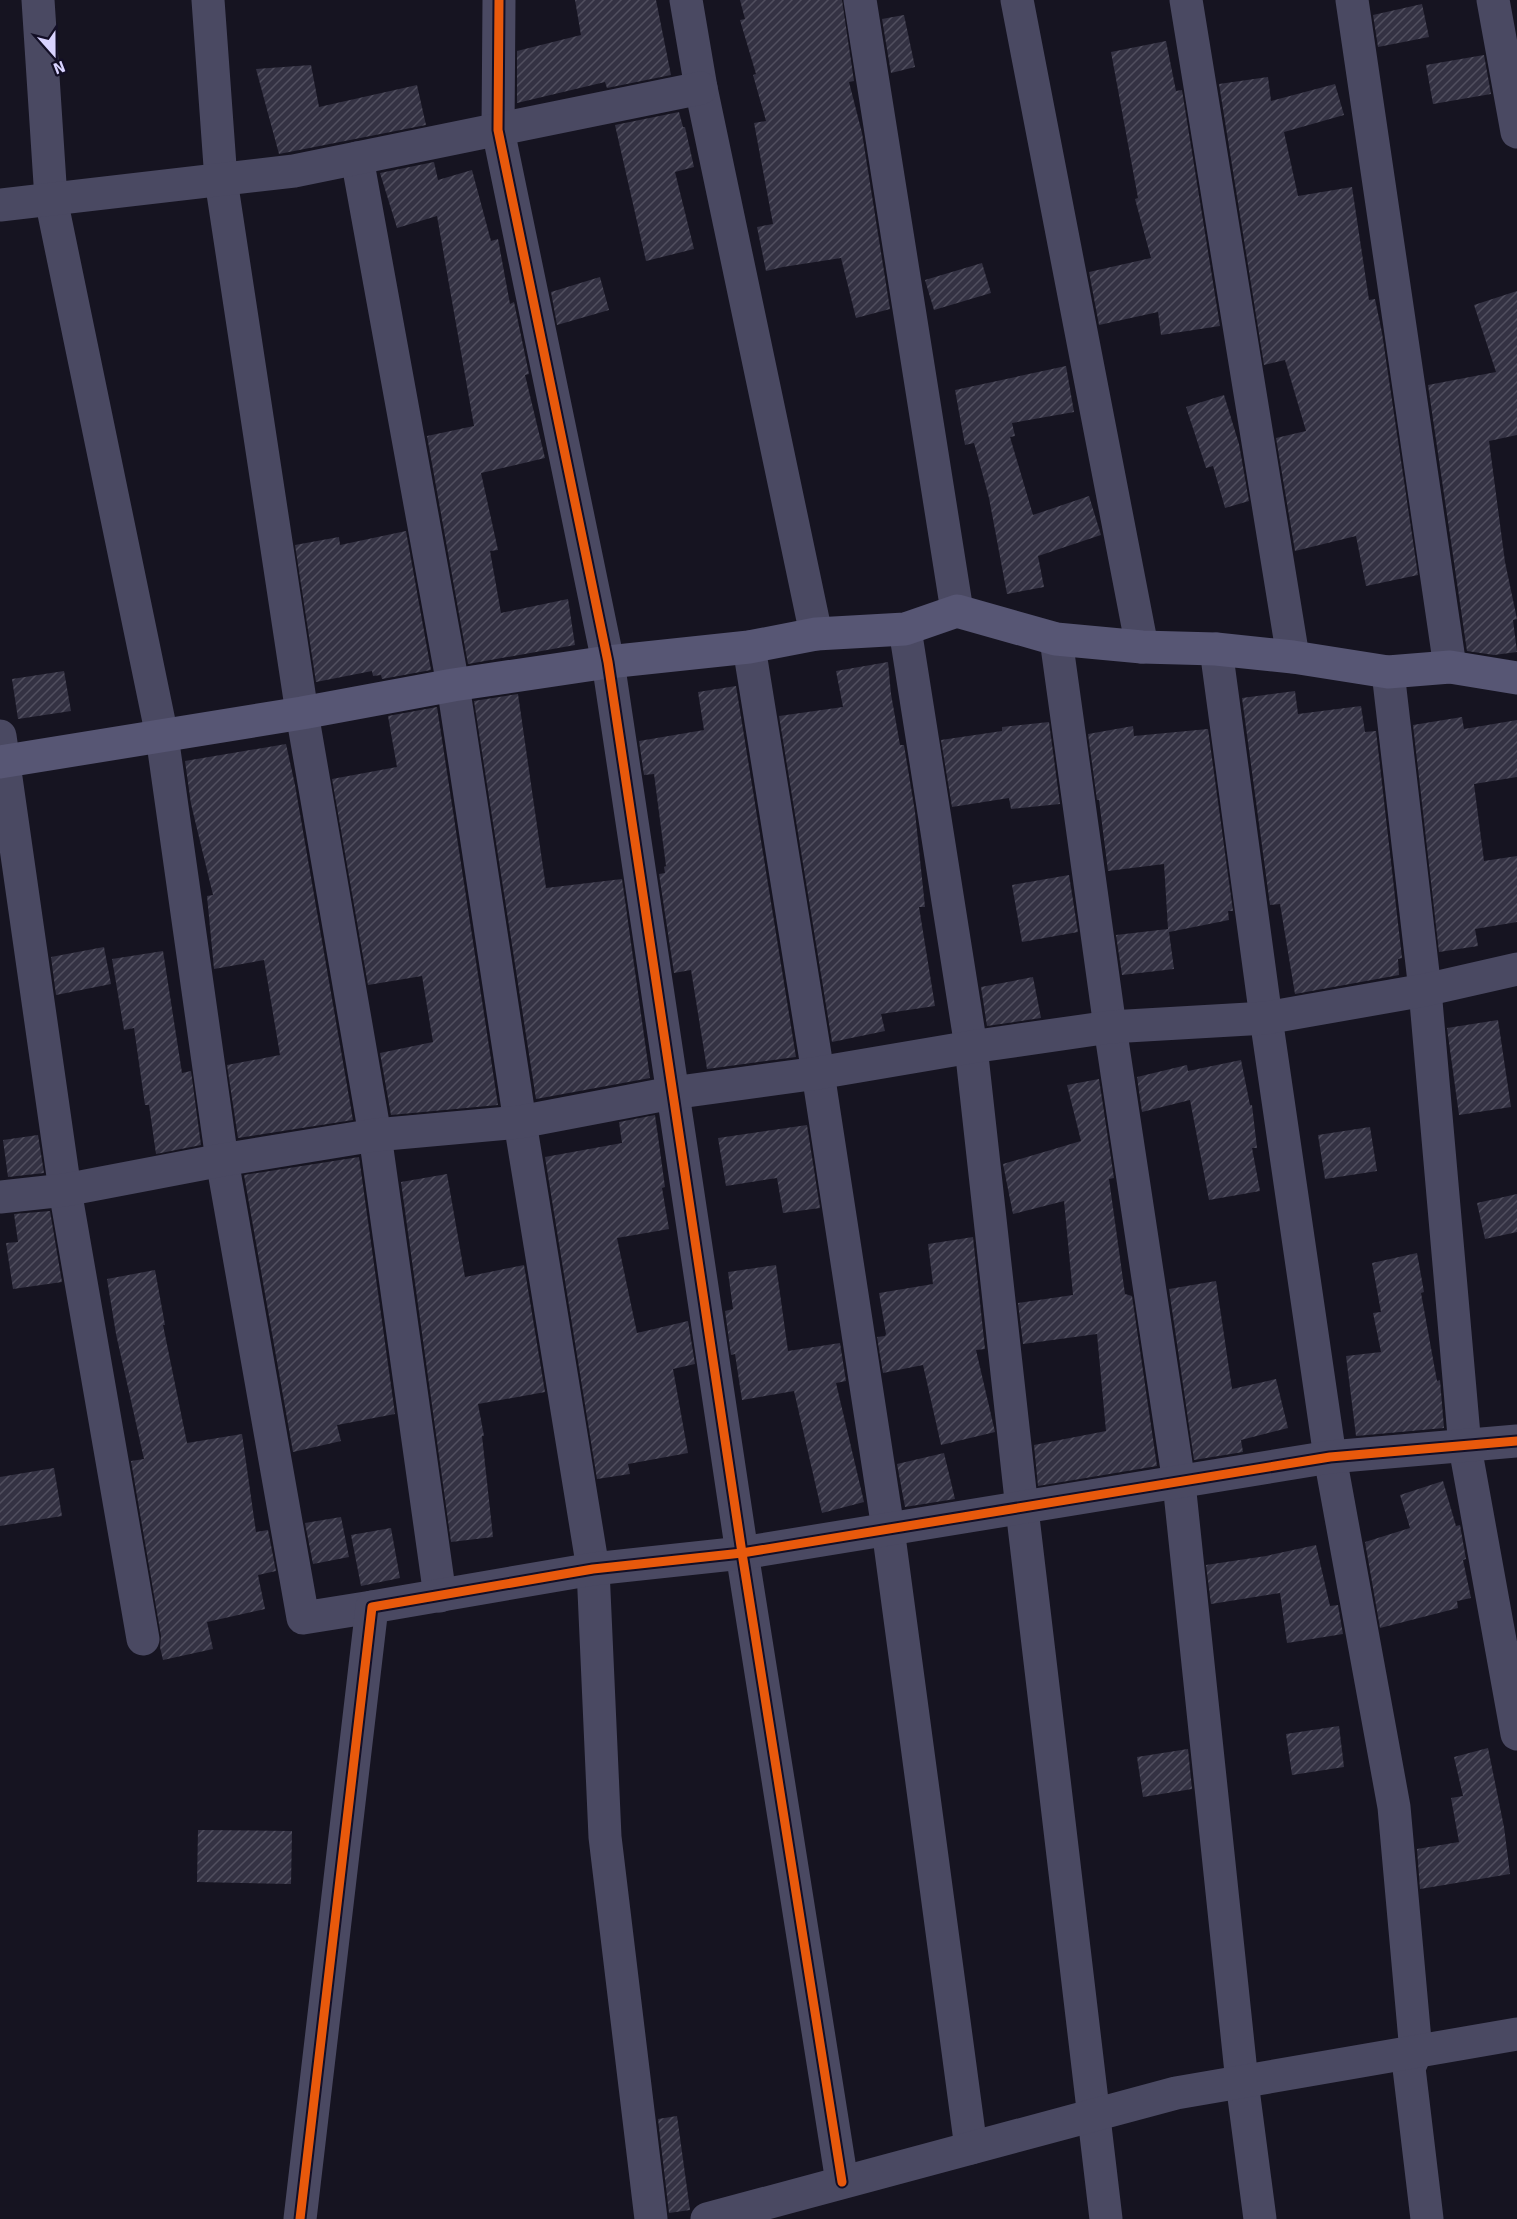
<svg xmlns="http://www.w3.org/2000/svg" width="1517" height="2219" font-family="Signika,sans-serif">
	<defs>
		<pattern id="building-hatch" width="6" height="6" patternUnits="userSpaceOnUse" patternTransform="scale(1.5)"><rect width="6" height="6" fill="#343243"/><path d="M-1 1l2-2M0 6l6-6M5 7l2-2" fill="none" stroke="#514f5f"/></pattern>
	</defs>
	<rect width="100%" height="100%" fill="#161421"/>
	<g fill="url(#building-hatch)">
		<path d="M575,0H656L671,75L607,88L605,82L517,103V51L581,35Z"/>
		<path d="M740,0H842L854,81L849,82L862,133L890,309L856,318L841,258L783,267L766,271L757,227L773,224L754,123L766,121L753,75L756,74L740,20L745,19Z"/>
		<path d="M1422,4L1429,37L1378,47L1373,15Z"/>
		<path d="M904,15L915,67L891,73L882,19Z"/>
		<path d="M1166,41L1176,91L1182,90L1220,326L1161,335L1158,312L1099,325L1089,272L1151,258L1135,199L1138,198L1111,52Z"/>
		<path d="M1484,55L1491,94L1433,104L1426,65Z"/>
		<path d="M311,65L319,107L417,85L426,125L279,154L256,69Z"/>
		<path d="M1268,77L1271,101L1335,84L1344,115L1284,132L1298,196L1352,187L1369,300L1375,299L1382,333L1418,575L1366,586L1356,536L1295,551L1276,438L1306,431L1285,360L1264,365L1219,84Z"/>
		<path d="M679,112L683,127H685L694,167L675,172L694,249L646,261L615,125Z"/>
		<path d="M434,162L438,180L472,170L491,241L498,239L510,304L514,302L529,374L525,375L545,458L481,473L498,550L490,551L501,613L568,599L575,645L468,664L427,436L474,426L437,216L397,228L380,173Z"/>
		<path d="M982,263L991,293L934,310L925,280Z"/>
		<path d="M600,277L609,310L557,325L551,292Z"/>
		<path d="M1517,291V435L1489,441L1505,562L1517,619L1513,620L1517,652L1494,655L1467,651L1428,385L1496,372L1474,305Z"/>
		<path d="M1066,366L1074,412L1012,423L1015,436L1010,437L1033,515L1089,496L1101,535L1038,556L1044,587L1007,594L989,498L974,443L965,445L955,390Z"/>
		<path d="M1224,395L1239,444L1249,501L1225,508L1213,466L1206,468L1186,407Z"/>
		<path d="M406,531L431,670L382,679L381,675L373,676L372,671L316,682L295,545L339,537L340,545Z"/>
		<path d="M888,662L891,694L900,745H904L915,812L925,907H919L935,1006L881,1014L885,1031L832,1042L779,716L843,707L836,671Z"/>
		<path d="M64,671L71,711L18,719L12,679Z"/>
		<path d="M736,686L796,1057L707,1069L691,970L674,973L659,874L665,873L664,867L666,866L654,774L644,775L639,741L704,730L698,692Z"/>
		<path d="M1295,691L1298,714L1361,706L1365,732L1376,731L1402,958L1398,959L1399,975L1295,994L1280,904L1270,905L1242,698Z"/>
		<path d="M518,694L546,888L622,879L650,1078L536,1099L474,701Z"/>
		<path d="M437,707L498,1105L391,1115L380,1053L433,1042L422,976L368,985L332,779L397,767L388,716Z"/>
		<path d="M1462,717L1464,729L1517,720V777L1474,784L1484,861L1517,856V922L1475,929L1478,946L1439,952L1413,725Z"/>
		<path d="M1049,722L1060,804L1011,809L1009,798L952,807L941,740L1002,731V727Z"/>
		<path d="M1133,726L1134,736L1208,729L1233,911H1228L1229,920L1169,932L1174,969L1122,975L1116,935L1168,929L1164,864L1108,871L1099,800H1097L1088,734Z"/>
		<path d="M286,744L295,785L353,1120L238,1138L227,1065L280,1055L264,960L214,969L207,896L213,895L191,804L185,761Z"/>
		<path d="M1069,875L1078,932L1022,942L1012,885Z"/>
		<path d="M104,947L111,984L56,995L51,957Z"/>
		<path d="M163,951L182,1073L191,1071L201,1145L156,1154L149,1105H145L134,1028L124,1030L112,959Z"/>
		<path d="M1033,977L1041,1018L987,1026L981,987Z"/>
		<path d="M1498,1020L1511,1107L1459,1115L1447,1028Z"/>
		<path d="M1241,1060L1250,1105H1252L1257,1148H1252L1260,1191L1209,1200L1190,1100L1142,1112L1137,1077L1187,1065L1188,1071Z"/>
		<path d="M1099,1079L1114,1178L1109,1179L1125,1294L1132,1296L1157,1466L1038,1486L1034,1445L1106,1431L1097,1334L1023,1344L1018,1303L1073,1295L1064,1201L1013,1214L1003,1164L1081,1141L1067,1085Z"/>
		<path d="M655,1115L665,1187L662,1188L669,1229L617,1238L637,1333L688,1321L695,1364L673,1369L688,1453L628,1464L630,1474L597,1479L545,1157L622,1143L619,1122Z"/>
		<path d="M807,1125L820,1208L783,1213L777,1178L726,1186L718,1138Z"/>
		<path d="M1370,1127L1377,1171L1325,1179L1318,1135Z"/>
		<path d="M38,1135L44,1173L8,1177L3,1140Z"/>
		<path d="M359,1157L395,1414L337,1425L341,1441L293,1452L244,1175Z"/>
		<path d="M447,1174L465,1277L524,1265L545,1392L478,1404L484,1436H482L493,1537L451,1542L401,1182Z"/>
		<path d="M1517,1194V1232L1485,1239L1477,1203Z"/>
		<path d="M50,1211L62,1282L13,1289L6,1243L18,1242L14,1214Z"/>
		<path d="M973,1237L985,1349L976,1350L995,1432L941,1445L923,1365L883,1373L877,1337L885,1336L886,1334L879,1293L933,1284L928,1244Z"/>
		<path d="M1417,1253L1424,1292L1421,1293L1437,1381L1440,1380L1444,1428L1356,1436L1346,1356L1381,1352L1373,1313L1381,1312L1372,1263Z"/>
		<path d="M776,1265L788,1351L840,1343L846,1381L836,1383L864,1502L822,1513L794,1391L742,1400L735,1354L731,1355L725,1311L733,1309L728,1272Z"/>
		<path d="M155,1270L165,1325H163L187,1443L242,1434L256,1532L268,1530L276,1571L258,1575L265,1609L207,1622L213,1649L163,1660L160,1647L161,1636L131,1461L144,1459L116,1334L107,1279Z"/>
		<path d="M1216,1281L1232,1389L1276,1379L1288,1428L1241,1440L1243,1452L1194,1460L1169,1289Z"/>
		<path d="M944,1453L955,1499L905,1507L897,1464Z"/>
		<path d="M54,1468L62,1516L0,1526V1477Z"/>
		<path d="M1443,1481L1456,1526L1460,1525L1466,1559L1463,1560L1471,1598L1457,1601L1458,1608L1380,1628L1365,1542L1410,1528L1400,1495Z"/>
		<path d="M341,1517L349,1557L313,1564L305,1523Z"/>
		<path d="M391,1528L400,1578L361,1586L351,1535Z"/>
		<path d="M1316,1545L1330,1606L1338,1605L1343,1634L1287,1643L1280,1593L1211,1604L1206,1565L1266,1556Z"/>
		<path d="M1339,1726L1344,1767L1292,1775L1286,1734Z"/>
		<path d="M1488,1748L1504,1827L1510,1874L1420,1889L1417,1849L1459,1842L1451,1798L1463,1796L1454,1757Z"/>
		<path d="M1188,1749L1192,1789L1143,1797L1137,1757Z"/>
		<path d="M198,1830L292,1831L291,1884L197,1882Z"/>
		<path d="M677,2116L690,2210L669,2213L658,2119Z"/>
	</g>
	<g fill="none" stroke-linecap="round" stroke-linejoin="round">
		<g stroke="#4a4962" stroke-width="33">
			<path d="M38,0L51,199L162,736L222,1160L303,1618L372,1607"/>
			<path d="M208,0L221,180L302,713L375,1135L440,1596"/>
			<path d="M499,0L498,130L608,662L742,1553L842,2182"/>
			<path d="M686,0L701,88L816,634"/>
			<path d="M860,0L957,611"/>
			<path d="M1017,0L1142,647"/>
			<path d="M1186,0L1293,657"/>
			<path d="M1352,0L1450,667"/>
			<path d="M1493,0L1517,132"/>
			<path d="M357,158L453,685L520,1122L593,1569L605,1837L651,2219"/>
			<path d="M0,205L294,171L701,88"/>
			<path d="M905,629L971,1047L1022,1509L1106,2219"/>
			<path d="M1056,639L1110,1027L1179,1483L1242,2082L1260,2219"/>
			<path d="M749,647L818,1073L888,1529L971,2148"/>
			<path d="M1216,649L1266,1018L1330,1457L1394,1807L1416,2052L1409,2068L1427,2219"/>
			<path d="M1388,672L1425,990L1465,1447L1517,1734"/>
			<path d="M0,736L65,1190L143,1639"/>
			<path d="M0,1197L65,1190L222,1160L375,1135L520,1122L672,1093L818,1073L971,1047L1110,1027L1266,1018L1425,990L1517,969"/>
			<path d="M300,2219L372,1607L593,1569L742,1553L1330,1457L1517,1441"/>
			<path d="M707,2219L1176,2093L1517,2034"/>
		</g>
		<path stroke="#575674" stroke-width="33" d="M0,762L302,713L453,685L608,662L749,647L816,634L905,629L957,611L1056,639L1142,647L1216,649L1293,657L1388,672L1450,667L1517,678"/>
		<g stroke="#130f26" stroke-width="13">
			<g id="cycleway">
				<path d="M499,0L498,130L608,662L742,1553L842,2182"/>
				<path d="M300,2219L372,1607L593,1569L742,1553L1330,1457L1517,1441"/>
			</g>
		</g>
		<use href="#cycleway" stroke="#e8590c" stroke-width="9"/>
	</g>
	<g transform="translate(54 54) rotate(159)" stroke="#130f26" stroke-width="4.5" paint-order="stroke">
	<path d="M0-4.5L10 22L0 15L-10 22Z" fill="#d9d4ff"/>
	<text y="-9" font-size="16" font-weight="bold" text-anchor="middle" fill="#d9d4ff">N</text>
	</g>
</svg>
